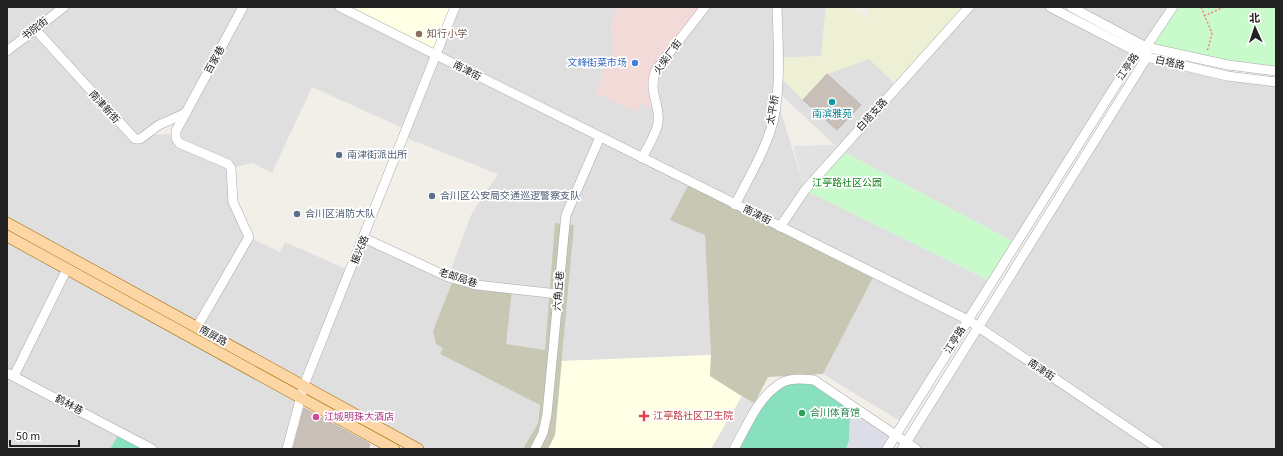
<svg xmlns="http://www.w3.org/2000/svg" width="1283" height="456" font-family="'Source Sans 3','Noto Sans SC',sans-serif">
	<rect width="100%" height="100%" fill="#f2efe9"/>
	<g fill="#e0dfdf" fill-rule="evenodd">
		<path d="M7,7H351L349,11L455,7H618L611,23L614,57L604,69L641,103L656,110L652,84L705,7H826L821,56L778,58L803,99L827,74L869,59L897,86L969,7H1050L1136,53L1016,243L840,150L777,91V99L805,190L992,282L903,423L823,374L875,274L705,235L711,355L562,361L573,226L556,223L545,350L506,344L443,348L440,354L540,405L538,423L524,447L527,449H418L7,223ZM312,87L407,130L404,137L498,174L472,213L448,277L364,238L351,271L285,242L280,252L249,237L232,195L231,168L253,163L272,173ZM186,114L177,141L170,134L147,135Z"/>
		<path d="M1073,7H1173L1146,47Z"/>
		<path d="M1147,57L1276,82V449H902Z"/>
		<path d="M7,236L301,397L287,449H151L120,432L110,449H7Z"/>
	</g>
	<path fill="#f2dad9" d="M618,7H705L656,70V111L641,103L637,112L595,93L604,69L614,57L611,23Z"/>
	<g fill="#ffffe5">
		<path d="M351,7H455L436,56L349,12Z"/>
		<path d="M711,355L710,376L742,396L711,449H548L555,435L562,361Z"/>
	</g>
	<g fill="#c7c7b4">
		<path d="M690,182L875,274L823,374L768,377L754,404L710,376L711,355L705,235L670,220Z"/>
		<path d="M555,223L574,225L555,435L548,449H527L524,447L538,423L540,405L440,354L443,348L436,344L433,331L454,278L512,289L506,344L545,350Z"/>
	</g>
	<path fill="#eef0d5" d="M826,7H850L865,17L872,7H969L898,86L869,59L827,74L803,100L778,75V58L821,56Z"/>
	<g fill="#c8facc">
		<path d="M1172,7H1276V71L1146,47Z"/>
		<path d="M840,150L1016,243L992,282L805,190Z"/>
	</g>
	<g fill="#88e0be">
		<path d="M814,380L831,386L846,402L850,420L849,441L846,449H734L763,399L779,384Z"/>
		<path d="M120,432L152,449H110Z"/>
	</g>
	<g fill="#e2e2e2">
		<path d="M834,145L840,150L805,190L793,146Z"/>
		<path d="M742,396L759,406L734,449H711Z"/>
	</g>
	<path fill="#dddde8" d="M846,402L895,435L887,449H846L849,441L850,420Z"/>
	<g fill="#c7bfb8" stroke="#c4b6ab">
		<path d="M827,74L861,105L837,130L803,100Z"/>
		<path d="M304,408L370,444L368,449H293Z"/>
	</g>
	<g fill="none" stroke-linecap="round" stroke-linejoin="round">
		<g stroke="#a9a9a9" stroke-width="10">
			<g id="minor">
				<path d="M340,7L968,320L1159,449"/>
				<path d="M1050,7L1147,57L1227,76L1276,82"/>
				<path d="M1071,7L1146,47L1228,65L1276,71"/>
				<path d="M35,29L135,139H140L159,125L186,113"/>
				<path d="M7,51L64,7"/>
				<path d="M642,158C647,148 656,135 658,123C661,104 647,92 656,70L705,7"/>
				<path d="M735,205C749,177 767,148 774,118C781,82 778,43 777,7"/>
				<path d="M780,227L805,190L969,7"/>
				<path d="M364,238L448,277L477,285L558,294"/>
				<path d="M197,327L249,237L233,202L231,168L228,164L179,143L176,138V131L243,7"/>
				<path d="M7,373L152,449"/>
				<path d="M14,376L67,269"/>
				<path d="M287,449L304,385L455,7"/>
				<path d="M535,449L543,433L547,414L565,224L566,215L600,137"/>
				<path d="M734,449C746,428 757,399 778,385C788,377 803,379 814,380L916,449"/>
				<path d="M887,449L1136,53L1146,47L1173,7"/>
				<path d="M902,449L1147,57L1146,47"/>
			</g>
		</g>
		<g stroke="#a06b00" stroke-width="12">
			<g id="major">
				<path d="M7,223L418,449"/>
				<path d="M7,236L394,449"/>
			</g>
		</g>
		<g stroke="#fa8072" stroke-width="1.5" stroke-dasharray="2 2" stroke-linecap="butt">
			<path d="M1201,7L1212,33L1207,52"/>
			<path d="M1204,16L1224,7"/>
		</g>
		<use href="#minor" stroke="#fff" stroke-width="9"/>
		<use href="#major" stroke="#fcd6a4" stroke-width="11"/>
	</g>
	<circle fill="#8d6e63" stroke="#fff" stroke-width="1.5" cx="419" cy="34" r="4"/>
	<circle fill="#3f7fe0" stroke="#fff" stroke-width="1.5" cx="635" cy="63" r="4"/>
	<circle fill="#0f9aa8" stroke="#fff" stroke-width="1.5" cx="832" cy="102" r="4"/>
	<g fill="#5c6f8a" stroke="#fff" stroke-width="1.5">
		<circle cx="339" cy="155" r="4"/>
		<circle cx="432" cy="196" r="4"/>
		<circle cx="297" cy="214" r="4"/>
	</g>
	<circle fill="#2e9e5b" stroke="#fff" stroke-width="1.5" cx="802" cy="413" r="4"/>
	<path fill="#e0444e" stroke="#fff" stroke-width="1.5" d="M642 410h4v4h4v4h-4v4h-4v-4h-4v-4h4z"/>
	<circle fill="#d1479c" stroke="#fff" stroke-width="1.5" cx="316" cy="417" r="4"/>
	<g text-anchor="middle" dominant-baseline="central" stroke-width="3.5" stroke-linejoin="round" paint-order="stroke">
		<g font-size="10" fill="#222" stroke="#fff">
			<text transform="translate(35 29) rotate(-38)">书院街</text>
			<text transform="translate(668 57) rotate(-54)">火柴厂街</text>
			<text transform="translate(215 60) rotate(-61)">百家巷</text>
			<text transform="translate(1170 63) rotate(13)">白塔路</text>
			<text transform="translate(1128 67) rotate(-55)">江亭路</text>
			<text transform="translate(467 71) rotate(27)">南津街</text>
			<text transform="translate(104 107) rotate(48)">南津新街</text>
			<text transform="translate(773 110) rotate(-80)">太平桥</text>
			<text transform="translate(872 115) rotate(-48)">白塔支路</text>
			<text transform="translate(757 215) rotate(26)">南津街</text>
			<text transform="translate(360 250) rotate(-68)">振兴路</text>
			<text transform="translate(458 278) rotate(18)">老邮局巷</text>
			<text transform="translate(559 291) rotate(-85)">六角丘巷</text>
			<text transform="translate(213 336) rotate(29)">南屏路</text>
			<text transform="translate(955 340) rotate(-58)">江亭路</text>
			<text transform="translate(1041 370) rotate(34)">南津街</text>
			<text transform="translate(69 405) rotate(28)">鹤林巷</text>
		</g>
		<g font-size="10" fill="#785e54" stroke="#fff" text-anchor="start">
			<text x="427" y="34">知行小学</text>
		</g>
		<g font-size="10" fill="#366cbe" stroke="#fff" text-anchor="end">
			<text x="627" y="63">文峰街菜市场</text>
		</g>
		<g font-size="10" fill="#0d838f" stroke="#fff">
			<text x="832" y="114">南滨雅苑</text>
		</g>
		<g font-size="10" fill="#4e5e75" stroke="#fff" text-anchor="start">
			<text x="347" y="155">南津街派出所</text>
			<text x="440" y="196">合川区公安局交通巡逻警察支队</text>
			<text x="305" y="214">合川区消防大队</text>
		</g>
		<g font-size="10" fill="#0c8416" stroke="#fff">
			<text x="847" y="183">江亭路社区公园</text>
		</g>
		<g font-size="10" fill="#27864d" stroke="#fff" text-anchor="start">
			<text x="810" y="413">合川体育馆</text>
		</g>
		<g font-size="10" fill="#be3a42" stroke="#fff" text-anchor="start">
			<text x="653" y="416">江亭路社区卫生院</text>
		</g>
		<g font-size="10" fill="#b23c85" stroke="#fff" text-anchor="start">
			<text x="324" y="417">江城明珠大酒店</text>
		</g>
	</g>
	<rect width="1283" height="456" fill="none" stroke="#222222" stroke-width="16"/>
	<g transform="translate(1255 28) rotate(357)" stroke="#ffffff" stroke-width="3" paint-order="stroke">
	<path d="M0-3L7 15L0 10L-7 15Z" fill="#222222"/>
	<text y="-6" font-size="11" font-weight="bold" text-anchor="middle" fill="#222222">北</text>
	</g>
	<path d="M10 440v6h69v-6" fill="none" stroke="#222222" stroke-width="2"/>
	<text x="16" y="440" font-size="12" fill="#222222" stroke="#ffffff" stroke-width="3" paint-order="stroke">50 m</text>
</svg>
